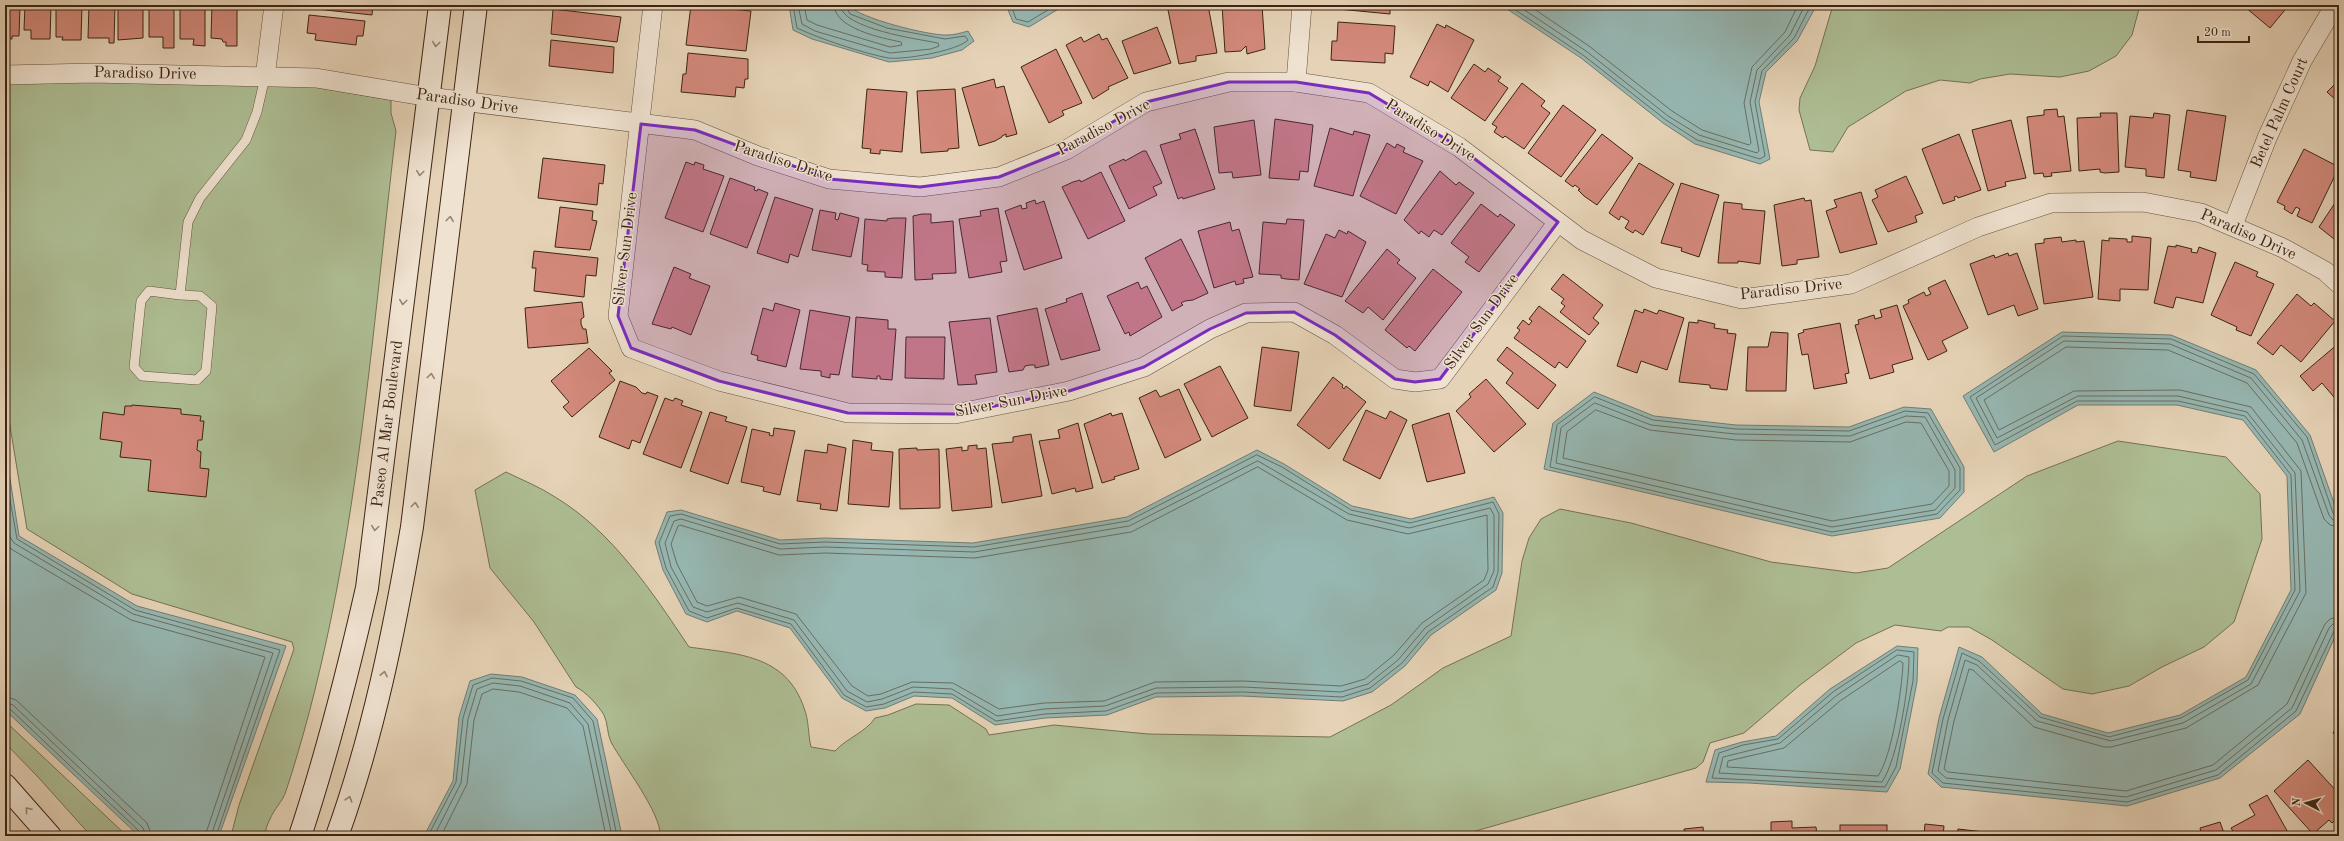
<svg xmlns="http://www.w3.org/2000/svg" width="2344" height="841" font-family="'Old Standard TT',serif">
	<rect width="100%" height="100%" fill="#e6d3b7"/>
	<filter id="stains"><feTurbulence type="fractalNoise" baseFrequency=".005" numOctaves="4"/><feColorMatrix values="0 0 0 0 .2 0 0 0 0 .09 0 0 0 0 .02 0 0 0 .5 -.17"/></filter>
	<radialGradient id="worn" r=".72"><stop offset=".6" stop-color="#630" stop-opacity="0"/><stop offset="1" stop-color="#630" stop-opacity=".3"/></radialGradient>
	<g fill="#aebe94" stroke="#757254">
		<path d="M1833,5H2140L2132,35L2116,56L2089,71L2060,77L2010,74L1980,79L1970,83L1940,80L1906,91L1848,127L1833,152L1810,150L1799,110L1800,98L1815,66Z"/>
		<path d="M93,81L315,87L391,100V113L396,131C370,350 355,581 286,791C283,801 274,809 270,819C267,824 266,830 264,836H231L239,805L294,649L292,642L132,594L27,529L9,420L5,345V83Z"/>
		<path d="M2118,441L2226,457L2260,494L2262,539L2234,622L2204,647L2162,667L2129,686L2092,694L2063,689L1992,640L1969,627H1948L1941,631L1895,625L1856,643L1800,685L1744,733L1710,743L1703,762L1696,768L1458,836H1001L983,833L976,836H660C662,814 622,763 611,742C607,734 608,723 604,715C598,705 586,692 576,687L534,622L490,568L475,490L506,472C522,480 540,487 555,497C612,531 653,593 689,647C736,654 786,654 804,708C809,720 808,735 811,747L835,751C847,738 866,732 875,718L888,715L916,704L949,705L986,729L989,735L1054,725L1148,734L1330,737L1391,705L1443,668L1511,636L1522,561L1529,538L1541,519L1560,509L1631,523L1771,562L1856,573L1888,568L2027,476Z"/>
		<path d="M5,721L127,836H91L38,777L5,743Z"/>
	</g>
	<g fill="#96b7b2" stroke="#727d72">
		<path d="M789,5H848C858,18 930,36 947,35C954,35 961,33 968,31L974,41L962,50L932,58L889,62L812,39L793,30Z"/>
		<path d="M1006,5H1065L1029,27L1013,22Z"/>
		<path d="M1501,5H1813L1814,10L1797,41L1766,72L1759,102L1770,159L1760,164L1695,144L1663,123L1581,58Z"/>
		<path d="M2062,332L2171,335L2256,370L2310,435L2339,517V628L2300,714L2220,778L2127,806L1941,787L1928,774L1939,718L1959,647L1982,657L2042,714L2108,733L2180,715L2246,677L2291,590L2287,476L2243,420L2177,405H2078L1994,452L1963,396Z"/>
		<path d="M1594,392L1654,416L1736,425L1849,427L1904,407L1931,409L1964,467V492L1940,518L1832,536L1544,469L1553,423Z"/>
		<path d="M5,447L19,536L137,606L286,646L219,836H139L5,710Z"/>
		<path d="M1257,450L1284,464L1352,506L1411,519L1494,497L1503,513L1502,573L1496,590L1431,635L1405,666L1372,692L1343,701L1242,696L1156,697L1107,715L1045,718L995,725L952,698L914,696L885,708L866,711L842,698L790,628L737,611L707,622L686,614L663,570L655,542L667,512L681,510L780,540L825,538L973,543L1127,517Z"/>
		<path d="M1897,646L1918,648L1917,682L1900,769L1887,792L1749,783L1706,782L1715,750L1742,742L1776,736L1830,689Z"/>
		<path d="M491,674L522,677L575,695L597,719L622,836H424L453,781L459,717L470,681Z"/>
	</g>
	<g fill="none" stroke-linecap="round" stroke-linejoin="round">
		<g stroke="#696e62" stroke-width="1">
			<path d="M793,5L797,28C820,39 863,53 888,58C904,60 957,51 968,40L965,36L945,39L887,28L850,14L845,5"/>
			<path d="M798,5L802,24L815,31L890,53L931,49L939,46L938,43C918,39 842,29 840,5"/>
			<path d="M804,5L807,20L817,25L890,47L902,45L901,42C882,38 835,29 834,5"/>
			<path d="M1011,5L1016,19L1028,22L1056,5"/>
			<path d="M1508,5L1583,55L1666,120L1697,140L1760,159L1765,156L1755,102L1762,71L1794,38L1809,9L1810,5"/>
			<path d="M1517,5L1586,51L1668,116L1699,135L1757,153L1759,151L1750,102L1757,70L1790,35L1805,5"/>
			<path d="M1528,5L1589,46L1672,111L1702,130L1749,145L1751,143L1744,103L1752,67L1785,32L1798,5"/>
			<path d="M1595,397L1653,420L1736,429L1849,431L1905,411L1928,413L1960,468V490L1937,514L1832,532L1550,467L1557,425Z"/>
			<path d="M1595,403L1651,425L1735,434L1850,436L1906,416L1925,417L1955,470V488L1935,510L1832,527L1556,463L1561,428Z"/>
			<path d="M1596,410L1650,430L1736,440L1850,442L1906,422L1921,423L1949,471V486L1932,504L1832,521L1563,458L1567,432Z"/>
			<path d="M1257,455L1282,467L1351,510L1410,523L1493,502L1499,514L1498,572L1493,587L1428,632L1402,663L1370,688L1342,697L1243,692L1156,693L1106,711L1045,714L996,721L952,694L914,692L884,704L866,707L844,695L791,624L737,608L707,618L689,611L666,568L659,543L670,516L681,514L780,544L825,542L974,547L1128,521Z"/>
			<path d="M1258,461L1349,514L1409,528L1490,508L1494,515V571L1488,584L1425,628L1398,660L1368,684L1341,692L1243,687L1156,688L1105,706L1044,709L997,716L952,689L913,687L882,699L867,702L847,691L794,620L738,603L707,612L693,607L671,567L665,543L674,521L681,519L780,549L825,547L974,552L1129,526Z"/>
			<path d="M1258,467L1347,520L1408,534L1487,515L1488,570L1484,580L1422,623L1394,655L1365,679L1341,686L1243,681L1155,682L1104,701L1044,703L999,709L953,683L912,682L881,694L868,696L852,686L796,614L739,597L707,606L697,602L677,564L671,544L678,526L680,525L779,555L825,553L975,558L1131,532Z"/>
			<path d="M5,472L17,539L135,610L280,650L216,836"/>
			<path d="M5,504L10,537L14,543L133,614L273,653L211,836"/>
			<path d="M2339,516L2333,513L2307,437L2254,374L2171,339L2063,336L1970,397L1995,445L2077,401H2178L2245,416L2291,475L2295,590L2248,680L2181,718L2109,737L2040,717L1979,661L1962,653L1943,719L1932,773L1943,783L2127,802L2218,775L2296,711L2334,631L2339,628"/>
			<path d="M2339,521L2333,520L2329,515L2302,440L2251,378L2170,344L2064,341L1976,398L1997,438L2078,396H2178L2247,412L2295,473L2300,591L2251,684L2183,723L2111,741L2037,721L1977,665L1965,660L1948,720L1938,771L1946,778L2126,797L2216,770L2292,708L2329,628L2333,624L2339,623"/>
			<path d="M2339,527L2330,525L2324,519L2297,443L2247,383L2168,350L2066,347L1984,400L1999,430L2074,391L2180,390L2251,407L2301,471L2306,593L2258,685L2186,728L2111,747H2104L2034,727L1973,670L1969,669L1954,721L1944,769L1948,772L2126,791L2213,765L2287,704L2325,624L2330,619L2339,617"/>
			<path d="M5,540L11,549L131,620L265,657L205,836"/>
			<path d="M1897,650L1914,652L1913,681L1896,767L1885,787L1712,778L1719,753L1743,745L1778,739L1833,692Z"/>
			<path d="M1898,655L1909,657C1909,687 1898,758 1882,782L1719,773L1723,757L1780,743L1836,696Z"/>
			<path d="M1900,661L1903,663C1902,689 1892,756 1878,776L1727,767L1728,761L1784,748L1840,701Z"/>
			<path d="M5,696L16,700L147,823L152,836"/>
			<path d="M5,702L13,705L143,828L146,836"/>
			<path d="M5,707L9,708L139,831L141,836"/>
			<path d="M428,836L456,782L463,718L473,685L492,678L521,681L573,698L593,721L617,836"/>
			<path d="M434,836L461,783L468,719L477,689L493,683L520,686L570,703L588,724L612,836"/>
			<path d="M441,836L467,784L474,720L482,694L493,689L519,692L567,708L583,726L606,836"/>
		</g>
	</g>
	<g fill="#d3897b" stroke="#3c2513">
		<path d="M5,5H20L19,36H12V39L5,38Z"/>
		<path d="M25,5H51L50,39H31V30H24Z"/>
		<path d="M56,5H82L81,40H62L63,37H56Z"/>
		<path d="M89,5H115L114,43H109V38H88Z"/>
		<path d="M118,5H143V38L118,40Z"/>
		<path d="M149,5H174V48H163V37H149Z"/>
		<path d="M180,5H205V46L193,45L194,39H180Z"/>
		<path d="M212,5H237V46H226V42H223L222,39L211,38Z"/>
		<path d="M307,5H373L372,15L307,8Z"/>
		<path d="M691,5L751,11L746,51L686,45Z"/>
		<path d="M1167,5H1208L1217,53L1196,56V61L1179,64Z"/>
		<path d="M1222,5H1262L1265,49L1247,54L1246,46L1241,51L1225,52Z"/>
		<path d="M1338,5H1390V14L1338,9Z"/>
		<path d="M2246,5H2289L2270,28L2245,7Z"/>
		<path d="M553,9L621,17L617,42L551,34Z"/>
		<path d="M309,15L365,21L363,36H357L356,45L315,40L316,34L307,33Z"/>
		<path d="M1338,22L1395,26L1393,54L1385,53V63L1331,60L1332,41H1337Z"/>
		<path d="M1437,24L1445,28L1446,25L1474,40L1448,92L1430,81L1428,86L1410,77Z"/>
		<path d="M1157,27L1171,63L1134,74L1122,41Z"/>
		<path d="M1099,34L1102,40L1107,38L1128,78L1108,87L1109,89L1093,99L1066,45L1081,37L1084,42Z"/>
		<path d="M551,40L614,47L613,73L549,66Z"/>
		<path d="M1056,49L1082,103L1062,111L1064,115L1049,123L1021,67Z"/>
		<path d="M688,53L748,59V79H745L744,88L736,87L735,97L681,92L683,74H686Z"/>
		<path d="M1474,64L1485,72L1488,68L1501,77L1498,81L1508,88L1485,121L1451,98Z"/>
		<path d="M994,79L996,88L1004,86L1017,134L1006,137V134L1002,136V137L995,141L979,146L962,88Z"/>
		<path d="M2339,80V97L2336,100L2327,92Z"/>
		<path d="M1522,83L1545,101L1541,106L1550,113L1524,149L1505,136L1503,138L1494,132L1497,127L1492,124Z"/>
		<path d="M867,89L907,92L902,152L880,150V154L870,153L871,149L862,148Z"/>
		<path d="M955,89L959,148L948,149V151L921,153L917,91Z"/>
		<path d="M1563,105L1596,130L1561,177L1528,153Z"/>
		<path d="M2057,109L2058,117L2064,116L2071,171L2051,173L2052,176L2044,177L2043,173L2034,174L2027,117L2044,115V110Z"/>
		<path d="M2187,110L2226,116L2216,181L2190,177L2191,172L2178,170Z"/>
		<path d="M2100,113H2117L2119,172L2105,173L2100,172V169L2079,171L2077,118L2101,117Z"/>
		<path d="M2154,113L2170,115L2164,178L2146,176V169L2125,167L2130,116L2153,118Z"/>
		<path d="M1275,119L1313,125L1308,172L1300,171L1299,180L1269,178Z"/>
		<path d="M1254,120L1261,175L1233,178L1232,172L1219,173L1214,127Z"/>
		<path d="M2011,120L2026,178L2005,182L2006,186L1988,191L1972,130Z"/>
		<path d="M1330,128L1353,135L1354,131L1370,135L1353,196L1314,186Z"/>
		<path d="M1195,129L1215,189L1183,199L1182,197L1178,199L1160,145L1181,139L1179,134Z"/>
		<path d="M1602,134L1633,158L1597,205L1584,196L1578,190L1580,189L1575,185L1573,187L1565,181Z"/>
		<path d="M1959,134L1981,190L1958,198L1957,196L1954,197L1955,200L1943,204L1922,149Z"/>
		<path d="M1387,143L1395,148L1397,144L1405,148L1403,152L1423,161L1396,214L1360,196Z"/>
		<path d="M2304,149L2339,167L2312,223L2297,216L2300,209L2296,207L2292,214L2284,209L2285,206L2277,202Z"/>
		<path d="M1143,151H1146L1162,183L1153,187L1157,195L1129,209L1109,166L1124,159L1125,161Z"/>
		<path d="M543,158L605,165L603,184L599,183L597,205L538,198Z"/>
		<path d="M686,162L694,165L695,162L704,165L703,169L724,176L703,232L665,218Z"/>
		<path d="M1639,163L1674,184L1643,235L1635,230L1633,233L1625,228L1629,221L1621,216L1619,220L1609,213Z"/>
		<path d="M1440,171L1456,185L1459,182L1474,193L1442,235L1434,230L1429,237L1421,231L1419,234L1404,220Z"/>
		<path d="M1101,172L1125,221L1088,239L1062,187L1073,182L1080,180L1081,182Z"/>
		<path d="M1906,176L1923,213L1915,216L1917,222L1888,232L1872,200L1878,197L1875,190Z"/>
		<path d="M730,178L755,187L754,190L757,191L758,189L768,193L747,248L710,234Z"/>
		<path d="M1681,183L1719,195L1699,257L1681,251L1682,248L1661,243Z"/>
		<path d="M1861,192L1877,244L1840,253L1826,211L1837,207L1834,200Z"/>
		<path d="M775,197L813,209L798,257L790,254L788,263L757,253Z"/>
		<path d="M2339,197V243L2319,227Z"/>
		<path d="M1804,198L1805,201L1811,200L1819,257L1797,260V264L1782,266L1774,205Z"/>
		<path d="M1035,200L1036,204L1044,201L1062,258L1024,270L1005,211L1021,205L1022,209L1027,208L1026,203Z"/>
		<path d="M1724,202L1742,204V209L1765,211L1760,264L1738,261V263H1718Z"/>
		<path d="M1481,204L1498,217L1500,214L1515,225L1479,272L1465,262L1469,257L1451,243Z"/>
		<path d="M560,207L593,211L592,220L597,221L590,250L555,247Z"/>
		<path d="M998,208L1007,261L1000,262L1002,272L969,278L959,219L981,216L980,211Z"/>
		<path d="M820,210L836,213L835,219L838,220L840,213L859,218L851,257L812,250Z"/>
		<path d="M922,214H931V223L953,221L956,273L932,274L933,279L915,280L913,216Z"/>
		<path d="M893,218H906L902,278L885,277V272L867,271L868,265L862,264L865,219L887,221V219Z"/>
		<path d="M1287,219L1304,220L1299,280L1286,279L1281,278V275L1259,274L1263,222L1286,224Z"/>
		<path d="M1230,222L1232,231L1239,229L1253,277L1243,279L1244,283L1236,285L1235,281L1214,288L1198,231Z"/>
		<path d="M1339,230L1347,234L1348,231L1366,242L1342,297L1304,284L1326,234L1335,238Z"/>
		<path d="M2132,236L2151,238L2148,290L2120,289V301L2098,299L2102,240L2109,241V238L2127,239V242H2132Z"/>
		<path d="M2061,237L2062,242L2076,240V242L2084,241L2093,297L2044,304L2035,244L2044,243V239Z"/>
		<path d="M1181,239L1208,293L1193,300L1185,301L1181,303L1183,305L1172,311L1145,258Z"/>
		<path d="M2176,245L2192,249L2191,252L2197,253L2199,247L2216,253L2203,303L2176,297L2173,308L2154,303L2168,246L2176,247Z"/>
		<path d="M1387,249L1400,260L1397,263L1416,278L1383,320L1368,307L1363,313L1345,301Z"/>
		<path d="M534,251L598,258L596,276L586,275L584,297L534,291L536,268H532Z"/>
		<path d="M2008,253L2009,256L2017,253L2038,309L2018,316L2014,305L1988,315L1970,264L1994,255L1995,258Z"/>
		<path d="M2235,262L2258,272L2256,276L2274,284L2251,336L2236,330L2237,327L2211,315Z"/>
		<path d="M674,267L691,274L689,278L710,286L691,335L672,327L671,329L652,324Z"/>
		<path d="M1433,269L1462,292L1415,351L1409,346L1407,348L1385,330Z"/>
		<path d="M1563,274L1603,305L1593,318L1599,323L1589,335L1560,312L1565,306L1561,303L1564,299L1551,289Z"/>
		<path d="M1945,280L1968,328L1942,341L1947,351L1928,360L1903,306L1909,303L1908,300L1924,292L1926,296L1931,294L1928,288Z"/>
		<path d="M1138,282L1141,289L1147,286L1162,317L1130,336L1129,332L1125,334L1107,296Z"/>
		<path d="M1082,293L1100,350L1061,360L1045,309L1067,302L1066,299Z"/>
		<path d="M2297,294L2311,306L2314,303L2335,321L2301,362L2281,345L2273,355L2257,343Z"/>
		<path d="M582,302L584,317L581,319V324L583,329H586L588,343L528,348L525,308Z"/>
		<path d="M775,303L800,310L786,367L757,360L758,356L751,354L763,308L773,311Z"/>
		<path d="M1897,305L1913,359L1892,365L1894,372L1870,379L1855,325L1859,324L1858,320L1874,315L1875,319L1882,317L1880,310Z"/>
		<path d="M1539,306L1586,341L1567,368L1559,362L1555,368L1514,338L1520,330L1517,328L1523,320L1529,325L1532,321L1529,319Z"/>
		<path d="M1037,308L1049,365L1035,368V365H1030L1025,366L1023,370L1009,372L997,316Z"/>
		<path d="M1644,309L1657,314L1659,310L1684,318L1667,370L1641,361L1637,373L1617,366L1635,310L1643,313Z"/>
		<path d="M810,310L850,317L839,375L830,374V378L821,376V371L800,369Z"/>
		<path d="M856,317L888,320V329H896L892,380L880,379V376H877V379L852,377Z"/>
		<path d="M990,318L997,372L975,375L977,384L958,385L949,322Z"/>
		<path d="M1698,320L1715,324L1714,328L1728,330L1727,333L1736,334L1727,390L1710,388V385L1679,382L1689,322L1698,323Z"/>
		<path d="M1840,323L1849,373L1845,374L1847,383L1814,389L1808,354L1802,355L1798,334L1804,332L1803,330Z"/>
		<path d="M1771,332L1788,333L1786,391H1746L1748,347H1768Z"/>
		<path d="M906,337H945L944,379L905,378Z"/>
		<path d="M2339,343V403L2322,383L2313,391L2300,376Z"/>
		<path d="M1262,347L1299,352L1291,411L1254,406Z"/>
		<path d="M1507,347L1556,385L1538,409L1506,383L1513,373L1497,360Z"/>
		<path d="M589,348L612,371L609,373L615,380L572,417L563,407L569,402L551,381Z"/>
		<path d="M1220,366L1248,418L1212,437L1184,384Z"/>
		<path d="M1333,377L1343,385L1342,387L1344,389L1346,386L1366,402L1329,449L1297,425Z"/>
		<path d="M1486,379L1526,424L1494,452L1456,411L1471,397L1469,394Z"/>
		<path d="M620,381L636,387L642,393L646,394L647,392L658,396L640,443L632,440L629,449L599,437Z"/>
		<path d="M1179,389L1201,440L1165,458L1139,398L1156,390L1160,397Z"/>
		<path d="M665,398L673,401L675,398L683,401L681,405L702,412L681,468L643,454Z"/>
		<path d="M132,405L181,409V414L201,416L200,421H204L202,440H198L197,450L201,452L200,468L209,469L206,497L148,491L151,460L120,457L122,442L100,439L103,412L124,415L125,406H132Z"/>
		<path d="M1366,410L1386,419L1390,411L1407,420L1380,479L1343,460Z"/>
		<path d="M710,412L727,417L725,421L747,427L728,484L690,471Z"/>
		<path d="M1111,413L1112,416L1122,413L1139,469L1114,477L1115,479L1102,483L1084,424Z"/>
		<path d="M1449,413L1465,473L1427,482L1412,425Z"/>
		<path d="M1078,423L1093,488L1076,492L1075,488L1052,494L1039,441L1060,438L1058,430Z"/>
		<path d="M774,428L795,431L780,495L763,491L764,487L741,482L752,429L770,433L769,435L773,436Z"/>
		<path d="M1031,434L1042,496L1002,503L992,444L1013,442V437Z"/>
		<path d="M853,440L872,443L871,450L893,452L889,507L848,504Z"/>
		<path d="M828,444L846,448L837,511L820,509L821,504L797,501L805,450L827,453Z"/>
		<path d="M977,445V449L986,448L992,507L952,511L946,449L962,447V451L968,450V446Z"/>
		<path d="M917,448V450L939,449L940,508L900,509L899,449Z"/>
		<path d="M2339,723V737L2333,733Z"/>
		<path d="M2308,760L2339,794V816L2332,823L2329,820L2313,834L2274,791Z"/>
		<path d="M2267,795L2290,836H2236L2231,828L2255,815L2249,805Z"/>
		<path d="M1792,821V828L1816,827L1817,836H1771V822Z"/>
		<path d="M2220,822L2225,836H2202L2200,828Z"/>
		<path d="M1925,824L1944,826L1943,836H1898V833L1924,835Z"/>
		<rect x="1840" y="825" width="47" height="11"/>
		<path d="M1703,827L1704,836H1685L1684,829Z"/>
		<path d="M1958,829L1993,833L1992,836H1957Z"/>
	</g>
	<g fill="none" stroke-linecap="round" stroke-linejoin="round">
		<g stroke="#66503c" stroke-width="10">
			<path id="lane" d="M180,295L149,291L141,301L134,367L142,376L197,380L206,371L212,306L200,296L180,295L188,222L200,198L246,140L257,112L265,77"/>
		</g>
		<g stroke="#66503c" stroke-width="20">
			<g id="street">
				<path d="M653,5L618,316L631,348L719,381L848,413L955,414L1069,391L1144,367L1210,329L1246,313L1294,312L1335,335L1395,379L1415,382L1440,379L1558,222"/>
				<path d="M5,75L93,73L316,78L429,97L695,130L758,156L829,179L920,187L999,177L1066,150L1146,102L1229,82H1296L1369,93L1459,147L1582,240L1656,278L1742,299L1851,284L1978,227L2051,203L2143,202L2201,213L2283,248L2325,271L2339,284"/>
				<path d="M265,77L274,5"/>
				<path d="M1296,82L1302,5"/>
				<path d="M2233,225L2267,138L2302,61L2335,5"/>
			</g>
		</g>
		<g stroke="#3c2513" stroke-width="24">
			<g id="secondary">
				<path d="M5,785L50,836"/>
				<path d="M300,836C327,754 348,672 367,588L440,5"/>
				<path d="M337,836C373,736 394,632 412,527L476,5"/>
			</g>
		</g>
		<use href="#lane" stroke="#efe2d0" stroke-width="9"/>
		<use href="#street" stroke="#efe2d0" stroke-width="19"/>
		<use href="#secondary" stroke="#efe2d0" stroke-width="22"/>
	</g>
	<defs><path id="oneway-chevron" d="M-2-3.5L2.5 0L-2 3.5" fill="none" stroke-width="1.6" stroke-linecap="round" stroke-linejoin="round"/></defs>
	<g stroke="#968472">
		<use href="#oneway-chevron" transform="translate(436 44) rotate(97)"/>
		<use href="#oneway-chevron" transform="translate(420 173) rotate(97)"/>
		<use href="#oneway-chevron" transform="translate(450 219) rotate(-83)"/>
		<use href="#oneway-chevron" transform="translate(403 302) rotate(97)"/>
		<use href="#oneway-chevron" transform="translate(431 376) rotate(-83)"/>
		<use href="#oneway-chevron" transform="translate(415 505) rotate(-83)"/>
		<use href="#oneway-chevron" transform="translate(375 528) rotate(98)"/>
		<use href="#oneway-chevron" transform="translate(384 674) rotate(-78)"/>
		<use href="#oneway-chevron" transform="translate(349 799) rotate(-73)"/>
		<use href="#oneway-chevron" transform="translate(28 810) rotate(-130)"/>
	</g>
	<path fill="#7b2cbf" fill-opacity="0.2" stroke="#7b2cbf" stroke-width="3" stroke-linejoin="round" d="M1229,82H1296L1369,93L1459,147L1558,222L1440,379L1415,382L1395,379L1335,335L1294,312L1246,313L1210,329L1144,367L1069,391L955,414L848,413L719,381L631,348L618,316L641,124L695,130L829,179L920,187L999,177L1066,150L1146,102Z"/>
	<g text-anchor="middle" dominant-baseline="central" stroke-width="3" stroke-linejoin="round" paint-order="stroke">
		<g font-size="16" fill="#3c2513" stroke="#efe2d0">
			<text transform="translate(145 74) rotate(1)">Paradiso Drive</text>
			<text transform="translate(467 102) rotate(8)">Paradiso Drive</text>
			<text transform="translate(2280 113) rotate(-66)">Betel Palm Court</text>
			<text transform="translate(1104 128) rotate(-28)">Paradiso Drive</text>
			<text transform="translate(1430 131) rotate(32)">Paradiso Drive</text>
			<text transform="translate(783 162) rotate(18)">Paradiso Drive</text>
			<text transform="translate(2248 235) rotate(24)">Paradiso Drive</text>
			<text transform="translate(626 249) rotate(-83)">Silver Sun Drive</text>
			<text transform="translate(1791 290) rotate(-6)">Paradiso Drive</text>
			<text transform="translate(1482 322) rotate(-54)">Silver Sun Drive</text>
			<text transform="translate(1011 402) rotate(-11)">Silver Sun Drive</text>
			<text transform="translate(388 424) rotate(-83)">Paseo Al Mar Boulevard</text>
		</g>
	</g>
	<rect width="2344" height="841" fill="none" stroke="#e6d3b7" stroke-width="20"/>
	<rect x="6" y="6" width="2332" height="829" fill="none" stroke="#3c2513" stroke-width="2"/>
	<rect x="10" y="10" width="2324" height="821" fill="none" stroke="#3c2513"/>
	<g transform="translate(2306 803) rotate(276)" stroke="#efe2d0" stroke-width="3" paint-order="stroke">
	<path d="M0-3L7 15L0 10L-7 15Z" fill="#3c2513"/>
	<text y="-6" font-size="11" font-weight="bold" text-anchor="middle" fill="#3c2513">N</text>
	</g>
	<path d="M2198 36v6h51v-6" fill="none" stroke="#3c2513" stroke-width="2"/>
	<text x="2204" y="36" font-size="12" fill="#3c2513" stroke="#efe2d0" stroke-width="3" paint-order="stroke">20 m</text>
	<rect width="100%" height="100%" filter="url(#stains)"/>
	<rect width="100%" height="100%" fill="url(#worn)"/>
</svg>
